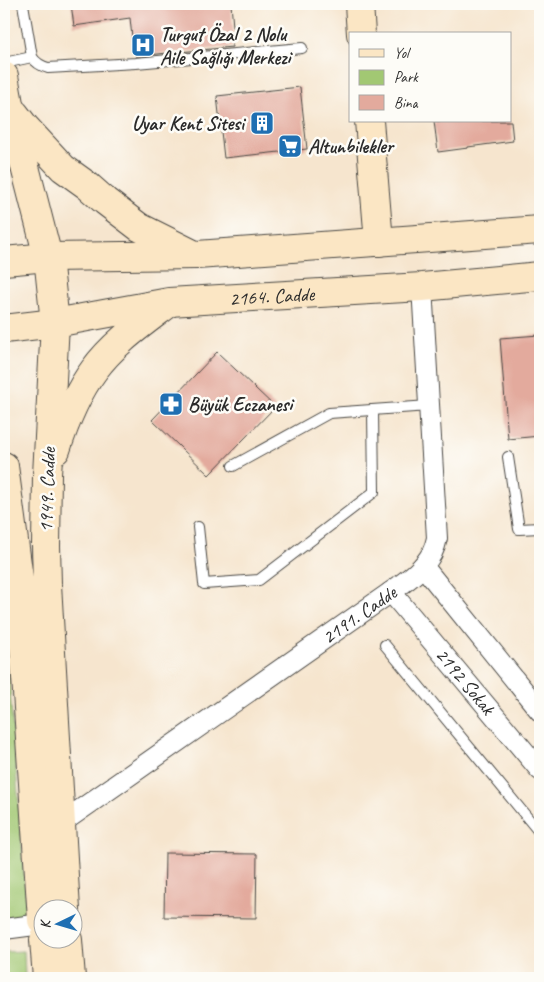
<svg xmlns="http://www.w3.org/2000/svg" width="544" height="982" font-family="Caveat,sans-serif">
	<rect width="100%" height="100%" fill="#fdfcf7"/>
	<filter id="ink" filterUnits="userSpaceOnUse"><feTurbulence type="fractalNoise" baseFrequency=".02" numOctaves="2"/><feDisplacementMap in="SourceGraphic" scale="10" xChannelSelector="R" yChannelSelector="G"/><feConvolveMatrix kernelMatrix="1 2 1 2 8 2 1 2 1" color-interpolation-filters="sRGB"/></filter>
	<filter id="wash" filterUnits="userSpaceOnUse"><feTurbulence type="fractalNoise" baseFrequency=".0096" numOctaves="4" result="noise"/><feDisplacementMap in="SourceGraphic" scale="20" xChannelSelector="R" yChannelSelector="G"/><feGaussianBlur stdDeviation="1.12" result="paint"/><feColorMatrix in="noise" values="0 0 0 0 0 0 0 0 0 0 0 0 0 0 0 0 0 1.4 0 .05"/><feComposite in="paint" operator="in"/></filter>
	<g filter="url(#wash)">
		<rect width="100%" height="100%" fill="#f6e5ce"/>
		<g fill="#a2c873" stroke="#667a4f">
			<path d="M4,613L28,923L4,925Z"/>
			<path d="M24,951L25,978H4V952Z"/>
		</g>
		<g id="blocks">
			<g fill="#e3aa9d">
				<path d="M71,4H231L234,38L231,39L232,47L136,56L135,47H133L130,18L74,26Z"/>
				<path d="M300,87L307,149L224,158L217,96Z"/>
				<path d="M434,121H511L513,141L468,147V148L438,152Z"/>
				<path d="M539,335L540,356V436L508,439L500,338Z"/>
				<path d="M217,352L275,407L209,475L152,420Z"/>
				<path d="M165,853L257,854L256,918L164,917Z"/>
			</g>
		</g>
	</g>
	<g filter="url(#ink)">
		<use href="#blocks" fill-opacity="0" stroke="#494743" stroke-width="1"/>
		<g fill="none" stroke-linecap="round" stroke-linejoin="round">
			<g stroke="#494743" stroke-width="12">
				<g id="lane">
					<path d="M23,4L32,57C36,63 41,66 48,68L136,63L302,48"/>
					<path d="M4,63L32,57"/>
					<path d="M508,457L519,529L540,528"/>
					<path d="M233,466L329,413L429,406"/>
					<path d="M198,527L204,584L259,580L374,492L373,410"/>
					<path d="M385,645L540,833"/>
				</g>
			</g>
			<g stroke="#494743" stroke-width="22">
				<g id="street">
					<path d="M423,566L540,711"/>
					<path id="s1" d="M391,592L540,770"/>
					<path id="s2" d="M60,824L391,592C406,581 423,570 432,553C434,549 436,543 437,538L422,287"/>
					<path d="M4,929L42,924"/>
				</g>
			</g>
			<g stroke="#494743" stroke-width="30">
				<g id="secondary">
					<path d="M359,4L361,34"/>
					<path d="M4,76L9,104L48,257L55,323L47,475L46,546L47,584L66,910"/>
					<path d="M15,114L25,127L63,168L88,186L105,201L139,227L191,253"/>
					<path d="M369,121L379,242"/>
					<path d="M4,261L48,257L197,255L540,230"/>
					<path id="s3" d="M4,329L55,323L169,302L422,287L540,276"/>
					<path d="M56,450C65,422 76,394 94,370C113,344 140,325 165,306"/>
					<path d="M4,466L20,586L42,920"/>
					<path d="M44,940L47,978"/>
					<path d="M68,940L71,978"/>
				</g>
			</g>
			<use href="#lane" stroke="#fff" stroke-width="10"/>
			<use href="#street" stroke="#fff" stroke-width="20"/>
			<use href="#secondary" stroke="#fbe6c4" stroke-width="28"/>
		</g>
	</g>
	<defs>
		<g id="hospital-square" transform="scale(1.25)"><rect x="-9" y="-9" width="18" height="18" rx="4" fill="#1f6fb2" stroke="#fdfcf7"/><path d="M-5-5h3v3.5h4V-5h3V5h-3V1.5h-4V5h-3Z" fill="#fff"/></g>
		<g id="building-square" transform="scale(1.25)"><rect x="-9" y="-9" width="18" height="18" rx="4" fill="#1f6fb2" stroke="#fdfcf7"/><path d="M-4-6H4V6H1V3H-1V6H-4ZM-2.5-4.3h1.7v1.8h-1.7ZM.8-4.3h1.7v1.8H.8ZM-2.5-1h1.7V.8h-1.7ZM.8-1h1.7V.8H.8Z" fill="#fff"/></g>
		<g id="supermarket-square" transform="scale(1.25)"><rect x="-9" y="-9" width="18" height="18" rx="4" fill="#1f6fb2" stroke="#fdfcf7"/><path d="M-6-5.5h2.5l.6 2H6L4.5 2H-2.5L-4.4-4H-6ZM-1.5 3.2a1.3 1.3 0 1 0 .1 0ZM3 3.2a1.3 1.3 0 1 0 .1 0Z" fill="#fff"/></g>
		<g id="pharmacy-square" transform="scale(1.25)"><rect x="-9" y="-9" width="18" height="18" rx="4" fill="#1f6fb2" stroke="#fdfcf7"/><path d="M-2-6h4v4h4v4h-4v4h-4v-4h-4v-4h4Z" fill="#fff"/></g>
	</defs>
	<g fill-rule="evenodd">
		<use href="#hospital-square" x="143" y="45"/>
		<use href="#building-square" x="262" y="123"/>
		<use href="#supermarket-square" x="290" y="146"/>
		<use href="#pharmacy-square" x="171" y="404"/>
	</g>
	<g text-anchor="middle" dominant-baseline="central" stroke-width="5" stroke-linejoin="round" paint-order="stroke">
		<g font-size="20" font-weight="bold" fill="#2b2b2b" stroke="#fdfcf7" text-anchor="start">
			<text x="160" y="34">Turgut Özal 2 Nolu<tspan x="160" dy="23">Aile Sağlığı Merkezi</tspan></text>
			<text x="244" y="123" text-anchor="end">Uyar Kent Sitesi</text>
			<text x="308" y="146">Altunbilekler</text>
			<text x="188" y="404">Büyük Eczanesi</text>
		</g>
		<g font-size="20" fill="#2b2b2b" stroke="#fdfcf7">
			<text stroke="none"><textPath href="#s3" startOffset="270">2164. Cadde</textPath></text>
			<text transform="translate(47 490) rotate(-88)">1949. Cadde</text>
			<text stroke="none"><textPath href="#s2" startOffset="365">2191. Cadde</textPath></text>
			<text stroke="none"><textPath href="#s1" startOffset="116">2192 Sokak</textPath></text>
		</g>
	</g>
	<rect width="544" height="982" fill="none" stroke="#fdfcf7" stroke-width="20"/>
	<rect x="349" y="32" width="162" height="90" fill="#fdfcf7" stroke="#a9a8a5"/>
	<rect x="359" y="49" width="25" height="8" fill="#fbe6c4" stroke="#a9a8a5"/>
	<text x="394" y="58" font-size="15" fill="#2b2b2b">Yol</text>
	<rect x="359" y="70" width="25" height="15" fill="#a2c873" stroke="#a9a8a5"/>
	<text x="394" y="82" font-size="15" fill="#2b2b2b">Park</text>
	<rect x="359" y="95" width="25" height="15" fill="#e3aa9d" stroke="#a9a8a5"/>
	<text x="394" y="108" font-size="15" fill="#2b2b2b">Bina</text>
	<g transform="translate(58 924) rotate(265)"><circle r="24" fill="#fdfcf7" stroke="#a9a8a5"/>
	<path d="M0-4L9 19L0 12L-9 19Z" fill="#1f6fb2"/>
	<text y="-8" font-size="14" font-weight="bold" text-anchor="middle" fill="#2b2b2b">K</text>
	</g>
</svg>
